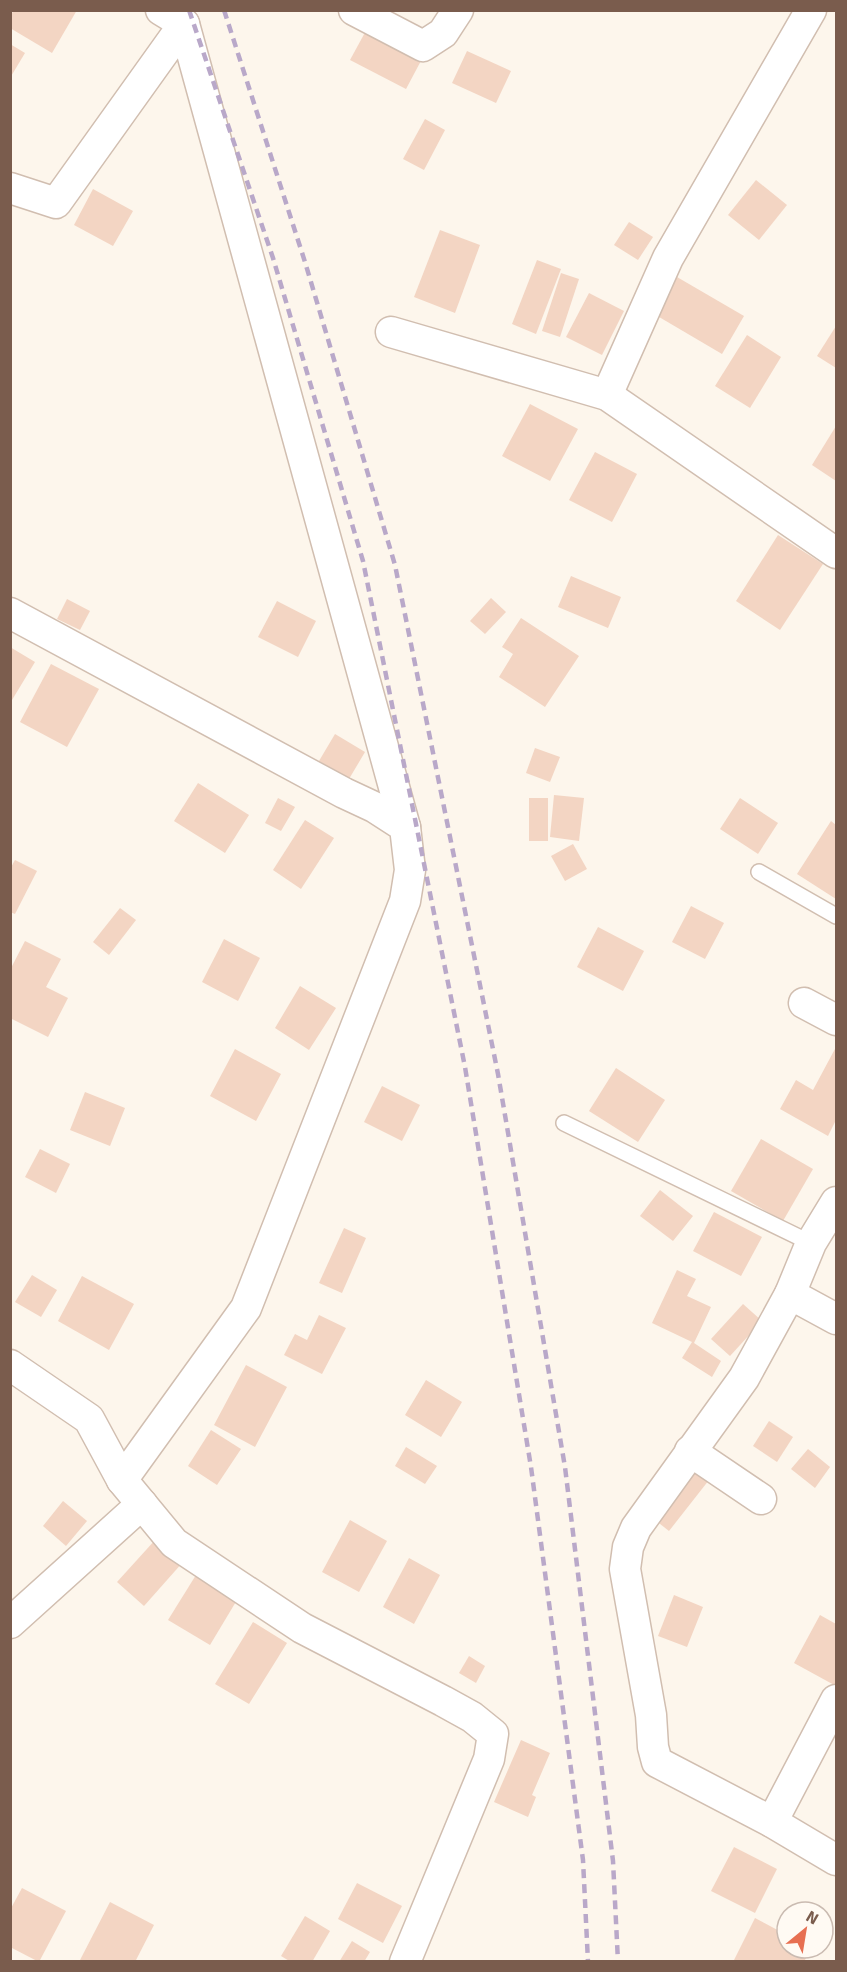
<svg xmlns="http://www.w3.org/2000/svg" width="847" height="1972" font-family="Signika,sans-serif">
	<rect width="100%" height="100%" fill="#fdf6ec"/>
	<g fill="#f3d5c3">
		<path d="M14,10H77L52,53L10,28V16Z"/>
		<path d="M368,27L423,57L406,89L350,60Z"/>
		<path d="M10,44L25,53L10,78Z"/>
		<path d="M467,51L511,71L496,103L452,83Z"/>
		<path d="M425,119L445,130L424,170L403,159Z"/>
		<path d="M756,180L787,205L759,240L728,215Z"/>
		<path d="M93,189L133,211L113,246L74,225Z"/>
		<path d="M629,222L653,237L638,260L614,245Z"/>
		<path d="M440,230L480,245L455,313L414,297Z"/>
		<path d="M537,260L561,269L536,334L512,324Z"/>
		<path d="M561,273L579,279L560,337L542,331Z"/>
		<path d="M677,277L744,316L722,354L654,314Z"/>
		<path d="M589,293L624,311L602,355L566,337Z"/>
		<path d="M836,326V368L817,356Z"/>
		<path d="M747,335L781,357L750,408L715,386Z"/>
		<path d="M530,404L578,429L550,481L502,456Z"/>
		<path d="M836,426V481L812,465Z"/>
		<path d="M595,452L637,474L612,522L569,500Z"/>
		<path d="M778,535L823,564L780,630L736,601Z"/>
		<path d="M571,576L621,597L608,628L558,607Z"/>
		<path d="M491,598L506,612L485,634L470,621Z"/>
		<path d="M67,599L90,611L80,630L57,619Z"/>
		<path d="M277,601L316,621L298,657L258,637Z"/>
		<path d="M521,618L579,656L545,707L499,677L513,654L502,647Z"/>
		<path d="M10,647L35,662L12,700L10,699Z"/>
		<path d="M51,664L99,689L67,747L20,722Z"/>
		<path d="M335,734L365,752L349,779L319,761Z"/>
		<path d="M535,748L560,757L550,782L526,773Z"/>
		<path d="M198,783L249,815L225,853L174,821Z"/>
		<path d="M554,795L584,798L579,841L550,837Z"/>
		<path d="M278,798L295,807L281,831L265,823Z"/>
		<rect x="529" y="798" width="19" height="43"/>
		<path d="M740,798L778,823L758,854L720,829Z"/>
		<path d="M305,820L334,838L301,889L273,870Z"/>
		<path d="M831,821L836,825V899L797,874Z"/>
		<path d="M573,844L587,869L565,881L551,856Z"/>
		<path d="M15,860L37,871L15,914L10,912V869Z"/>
		<path d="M691,906L724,923L705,959L672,942Z"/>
		<path d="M120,908L136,920L109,955L93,942Z"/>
		<path d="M598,927L644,951L623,991L577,967Z"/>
		<path d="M224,939L260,958L238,1001L202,982Z"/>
		<path d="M25,941L61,959L46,987L68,998L48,1037L10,1018V970Z"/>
		<path d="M300,986L336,1008L309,1050L275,1028Z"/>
		<path d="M836,1047V1120L828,1136L780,1109L796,1080L813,1090Z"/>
		<path d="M235,1049L281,1074L256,1121L210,1096Z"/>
		<path d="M616,1068L665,1100L638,1142L589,1111Z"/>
		<path d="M382,1086L420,1105L402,1141L364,1122Z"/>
		<path d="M85,1092L125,1108L110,1146L70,1130Z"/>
		<path d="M761,1139L813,1169L783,1221L731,1191Z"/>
		<path d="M40,1149L70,1164L56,1193L25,1177Z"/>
		<path d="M660,1190L693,1216L673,1241L640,1216Z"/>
		<path d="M714,1212L762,1237L741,1276L693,1251Z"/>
		<path d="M344,1228L366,1238L342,1293L319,1283Z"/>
		<path d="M677,1270L696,1279L687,1296L711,1307L694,1343L721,1361L712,1377L682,1358L692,1342L652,1323Z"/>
		<path d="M32,1275L57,1290L41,1317L15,1302Z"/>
		<path d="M82,1276L134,1304L109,1350L58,1321Z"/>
		<path d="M743,1304L762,1321L730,1356L711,1339Z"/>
		<path d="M319,1315L346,1328L322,1374L284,1355L295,1334L307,1340Z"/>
		<path d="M246,1365L287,1387L255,1447L214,1425Z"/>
		<path d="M426,1380L462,1402L441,1437L405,1415Z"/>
		<path d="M769,1421L793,1437L777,1462L753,1446Z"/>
		<path d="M211,1430L241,1449L217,1485L188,1466Z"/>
		<path d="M406,1447L437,1466L425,1484L395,1466Z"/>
		<path d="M808,1449L830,1467L815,1488L791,1469Z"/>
		<path d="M690,1465L709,1480L669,1531L650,1516Z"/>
		<path d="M63,1501L87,1521L66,1546L43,1526Z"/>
		<path d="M350,1520L387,1541L359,1592L322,1572Z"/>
		<path d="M156,1539L183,1562L144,1606L117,1582Z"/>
		<path d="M409,1558L440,1575L414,1624L383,1607Z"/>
		<path d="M196,1575L237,1600L210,1645L168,1620Z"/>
		<path d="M674,1595L703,1607L687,1647L658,1636Z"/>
		<path d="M820,1615L836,1624V1686L794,1663Z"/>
		<path d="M253,1622L287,1643L249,1704L215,1684Z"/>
		<path d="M469,1656L485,1666L476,1683L459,1673Z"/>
		<path d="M521,1740L550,1753L532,1795L536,1797L528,1817L494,1802Z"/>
		<path d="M734,1847L777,1869L755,1913L711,1891Z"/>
		<path d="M357,1883L402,1906L383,1943L338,1919Z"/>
		<path d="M22,1888L66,1911L39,1962L10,1947V1910Z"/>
		<path d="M110,1902L154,1925L135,1962H79Z"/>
		<path d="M305,1916L330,1931L312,1962H291L281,1956Z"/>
		<path d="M755,1918L787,1935V1948H811L804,1962H733Z"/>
		<path d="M352,1941L370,1952L364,1962H339Z"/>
	</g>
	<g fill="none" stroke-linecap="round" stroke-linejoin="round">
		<g stroke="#d1beb0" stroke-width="18">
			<g id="lane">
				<path d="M759,872L836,916"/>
				<path d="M564,1123L811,1243"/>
			</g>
		</g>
		<g stroke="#d1beb0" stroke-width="33">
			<g id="street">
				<path d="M354,10L423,46L443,33L458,10"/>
				<path d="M184,24L405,827"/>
				<path d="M10,188L56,203L184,24L161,10"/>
				<path d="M391,332L607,395L836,553"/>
				<path d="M607,395L668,258L811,10"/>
				<path d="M10,613L344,793L374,807L405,827L410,870L405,901L246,1308L122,1480"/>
				<path d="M804,1003L836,1020"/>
				<path d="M836,1202L811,1243L790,1294L744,1378L636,1528L628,1547L625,1569L651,1715L653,1747L657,1762L772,1822L836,1860"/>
				<path d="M790,1294L836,1319"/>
				<path d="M10,1365L89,1419L122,1480L174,1543L302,1628L443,1701L472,1717L493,1734L489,1759L405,1962"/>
				<path d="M690,1451L761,1499"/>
				<path d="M10,1623L142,1504"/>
				<path d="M772,1822L836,1700"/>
			</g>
		</g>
		<use href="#lane" stroke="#fff" stroke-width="15"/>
		<use href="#street" stroke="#fff" stroke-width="30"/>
		<g stroke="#b9a8c9" stroke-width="4.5" stroke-dasharray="9 6" stroke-linecap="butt">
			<path d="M189,10L273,258L363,561L465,1067L531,1467L583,1860L588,1962"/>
			<path d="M224,10L305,262L395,565L498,1074L565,1467L613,1861L618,1962"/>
		</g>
	</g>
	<rect width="847" height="1972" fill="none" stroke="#7a5c4d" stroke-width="24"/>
	<g transform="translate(805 1930) rotate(30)"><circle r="28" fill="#fffaf3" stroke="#cabbb1" stroke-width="1.5"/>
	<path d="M0-4.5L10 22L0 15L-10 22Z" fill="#e76f51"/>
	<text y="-9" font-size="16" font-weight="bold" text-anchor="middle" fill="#7a5c4d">N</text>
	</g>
</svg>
